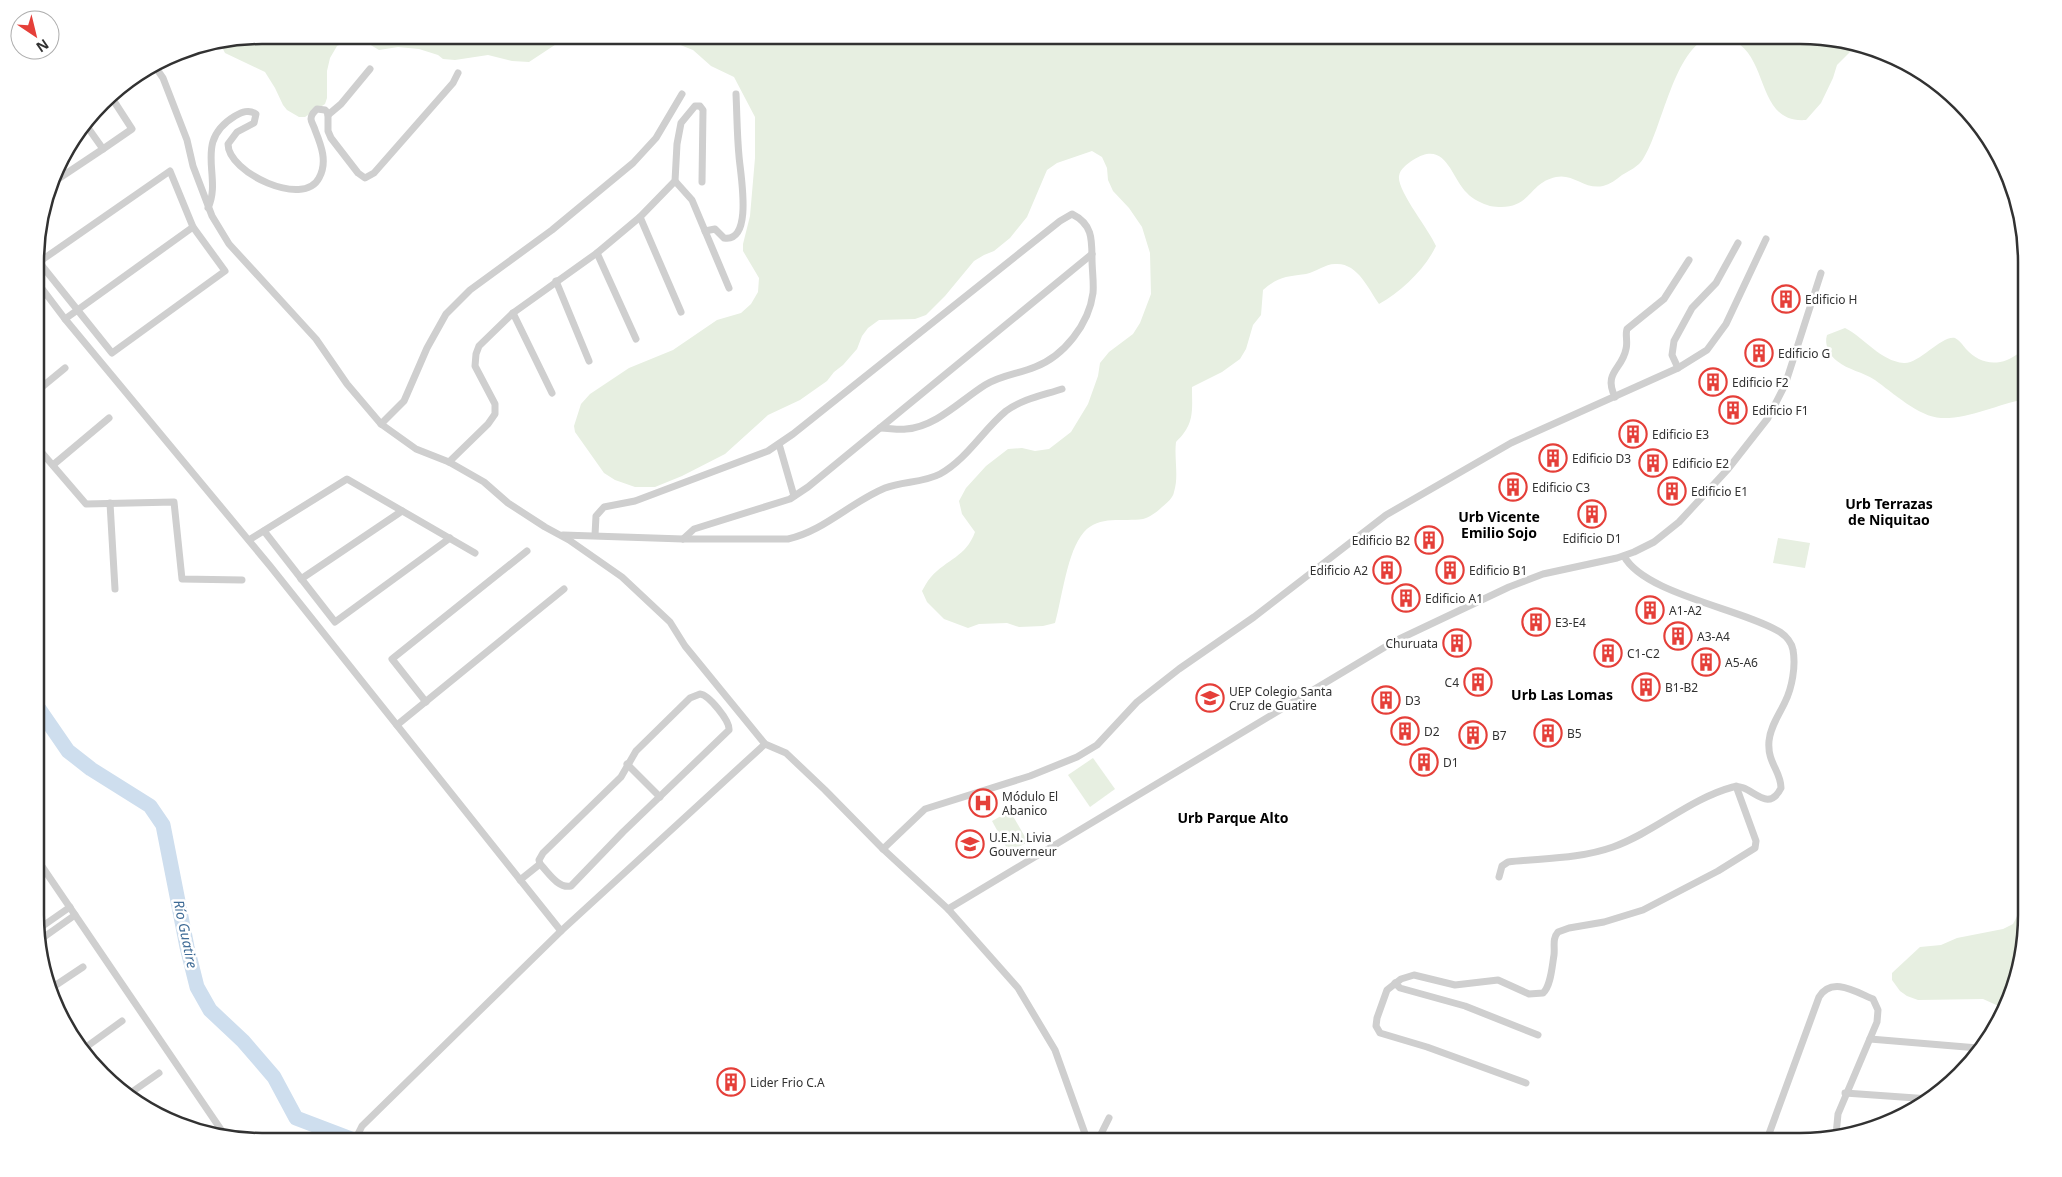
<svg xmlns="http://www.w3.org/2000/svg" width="2062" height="1177" font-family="'Noto Sans',sans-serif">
	<rect width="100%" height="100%" fill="#fff"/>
	<g fill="#e7efe1">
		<path d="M262,35H570L529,62L512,61L488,55L455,60L443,59L438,55L419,49L398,47L379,50L364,41L352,39L337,46L330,58L327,71V98L325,104L305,117H299L287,110L283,105L275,88L265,72L225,53L220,43Z"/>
		<path d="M655,35H1801L1857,42L1855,47L1837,65L1833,78L1821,103L1806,120C1754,124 1771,53 1729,39C1724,37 1717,35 1711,37C1674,46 1662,131 1643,159C1639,166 1629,171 1622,175C1616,180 1610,184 1603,186C1585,190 1573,173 1556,177C1527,183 1531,213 1490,206C1483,204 1472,199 1467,193C1450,176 1446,139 1413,160C1407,164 1400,169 1399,176C1397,191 1429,229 1436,246C1425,269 1402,291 1379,304C1368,288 1357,262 1335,264C1325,264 1316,272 1306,274C1286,277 1279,276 1263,290L1261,315L1253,325L1246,349L1240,359L1222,372L1192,387C1192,411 1195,424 1176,442C1174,459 1179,476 1174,492C1173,498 1167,503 1162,507C1157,512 1150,517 1143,519C1123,522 1099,515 1084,532C1067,551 1062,599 1055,623L1043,626L1019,627L1007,623L979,624L968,628L944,619L927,602L922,591C925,586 927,581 931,577C947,559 966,557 975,532L962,514L959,501L966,488L986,466L1008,449L1022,448L1035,451L1049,449L1071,432L1088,404L1098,376L1100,363L1109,352L1133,334L1140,323L1151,294L1150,253L1142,227L1129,208L1113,191L1108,180L1107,168L1102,157L1092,151L1057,163L1047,170L1027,217L1010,238L994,251L984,255L974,261L945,296L926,315L915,319L879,320L868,328L862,336L857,349L843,365L834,372L827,381L800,400L768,415L725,454L682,476L655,487H635L615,480L604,473L575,432L574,426L581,404L590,394L629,368L673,350L717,320L741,313L751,304L758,292L759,278L743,251V244L750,216L755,158V117L734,77L711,66L693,50Z"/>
		<path d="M1845,328C1865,338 1880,361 1904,363C1919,364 1942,335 1955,338C1959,340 1963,345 1966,349C1977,361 1991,366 2007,360C2016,356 2023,351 2026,342V399C1997,404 1971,419 1941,418C1919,417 1892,392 1875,380C1863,372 1848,370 1837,361C1829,355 1824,344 1827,335Z"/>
		<path d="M1778,538L1810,543L1805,568L1773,563Z"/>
		<path d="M1093,758L1115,789L1090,807L1068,775Z"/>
		<path d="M1010,811L1028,842L1009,852L992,821Z"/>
		<path d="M2027,904V930L2003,1008L1983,999L1918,1000L1907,996L1900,991L1892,980V973L1920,947L1941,945L1957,938L2003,929L2013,924L2022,907Z"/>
	</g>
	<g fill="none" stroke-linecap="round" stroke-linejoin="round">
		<path stroke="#cedeee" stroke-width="15" d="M37,706L68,751L91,769L150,806L163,825L187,947L197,987L210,1010L243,1041L274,1077L296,1118L359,1142"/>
		<g stroke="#cfcfcf" stroke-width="7">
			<path d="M154,65L163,78L187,140L193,166L212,216L229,244L316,339L347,384L381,424L416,449L449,462L484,482L508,503L545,527L569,540L622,577L670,622L685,646L765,744L786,753L825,790L883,849L948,909L1018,988L1055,1050L1088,1142"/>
			<path d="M328,115L341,104L370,69"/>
			<path d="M86,125L103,149L132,129L110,95"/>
			<path d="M170,171L193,227L225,271L112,353L39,262Z"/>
			<path d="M675,181L692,200L729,288"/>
			<path d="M52,183L103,149"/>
			<path d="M208,208C223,176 192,142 235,116C242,112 249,109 256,114L254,123L237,132L228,144C228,173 304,208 319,178C328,162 321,145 315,130C314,126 311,122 311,119C311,114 314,112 317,109L325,110L328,113V131L331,138L358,173L365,178L374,173L453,83L458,73"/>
			<path d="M640,217L681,312"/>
			<path d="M705,231L715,229L724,238C754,243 740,172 739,156C737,135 737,115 736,94"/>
			<path d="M597,253L636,339"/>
			<path d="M556,281L589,361"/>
			<path d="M37,282L65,319L270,566L561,931"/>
			<path d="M513,313L552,393"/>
			<path d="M65,319L193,227"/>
			<path d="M1678,368L1672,355L1674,341L1692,308L1716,283L1738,243"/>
			<path d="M37,391L65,368"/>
			<path d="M1615,397C1603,372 1622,370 1626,349C1628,342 1625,335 1627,329L1664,299L1689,260"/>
			<path d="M381,424L404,401L427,348L446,314L470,290L552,230L633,163L656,138L682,94"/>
			<path d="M779,444L794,496"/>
			<path d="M37,447L86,504L174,502L182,579L242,580"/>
			<path d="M449,462L488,424L495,414V404L475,366L476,354L479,346L513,313L597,253L640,217L675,181L677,144L681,123L695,106H700L703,110L702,182"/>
			<path d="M53,465L109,418"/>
			<path d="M110,503L115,589"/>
			<path d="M264,531L335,622L450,538"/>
			<path d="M563,535L683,539H788C824,531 851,502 885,488C902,481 923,483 940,474C967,459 983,430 1006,411C1022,399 1044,395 1062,389"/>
			<path d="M595,535L596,516L604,507L635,501L768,451L793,434L1060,221L1072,214C1092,224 1092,238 1092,259C1092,270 1094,282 1093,293C1089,324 1064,356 1035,367C1018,374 1001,375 985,385C961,400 936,427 906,429C898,430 889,428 880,428"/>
			<path d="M683,539L694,529L790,499L808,487L1092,254"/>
			<path d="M249,540L347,479L475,553"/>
			<path d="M301,579L402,511"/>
			<path d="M700,694C709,695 730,721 729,730L623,832L571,886C558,889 548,872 540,864L539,860L543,853L621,777L636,751L690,698Z"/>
			<path d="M426,702L392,659L527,551"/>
			<path d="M397,725L564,589"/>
			<path d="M627,764L660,797"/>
			<path d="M883,849L925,809L1030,776L1077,757L1097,745L1137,702L1179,669L1254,617L1386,515L1511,443L1678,368L1707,350L1726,324L1766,239"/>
			<path d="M37,859L226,1137"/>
			<path d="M1499,877L1502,866L1508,862C1544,858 1579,859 1613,847C1655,832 1689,799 1733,787C1750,782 1767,816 1781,788C1781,771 1767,763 1769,741C1770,727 1779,715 1785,702C1792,688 1796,666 1793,650C1792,643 1786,636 1780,632C1743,609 1644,594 1624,556"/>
			<path d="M520,880L540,864"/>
			<path d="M948,909L1395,641L1509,587L1543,574L1617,558L1634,552L1654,542L1679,522L1728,469L1768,418L1785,385L1821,273"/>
			<path d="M37,930L70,907"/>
			<path d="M37,942L75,915"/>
			<path d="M1395,983L1400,988L1465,1006L1538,1035"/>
			<path d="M53,987L83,967"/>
			<path d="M1870,1039L1978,1048"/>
			<path d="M82,1050L122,1021"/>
			<path d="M1526,1083L1427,1047L1380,1033L1376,1026L1377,1018L1387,990L1401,979L1414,975L1455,985L1498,980L1529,994L1543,993C1551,986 1552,966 1554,955C1555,946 1552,939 1558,932L1569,928L1604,922L1643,910L1718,871L1755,848L1756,841L1736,786"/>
			<path d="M1845,1093L1930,1099"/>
			<path d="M129,1094L159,1073"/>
			<path d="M354,1142L362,1126L561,931L765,744"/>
			<path d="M1097,1142L1109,1118"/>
			<path d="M1766,1142L1819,997C1832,976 1856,992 1873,999L1878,1010L1877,1022L1838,1114L1836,1135"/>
		</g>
	</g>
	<defs>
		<g id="building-ring" transform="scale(1.4375)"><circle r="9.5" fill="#fff" stroke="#e53f39" stroke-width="1.5"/><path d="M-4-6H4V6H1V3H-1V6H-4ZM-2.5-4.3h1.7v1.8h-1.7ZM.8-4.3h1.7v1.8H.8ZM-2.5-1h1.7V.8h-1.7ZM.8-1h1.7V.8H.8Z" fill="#e53f39"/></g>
		<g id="school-ring" transform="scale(1.4375)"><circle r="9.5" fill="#fff" stroke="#e53f39" stroke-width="1.5"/><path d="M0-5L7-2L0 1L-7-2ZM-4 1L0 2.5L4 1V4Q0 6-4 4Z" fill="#e53f39"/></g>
		<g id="hospital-ring" transform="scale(1.4375)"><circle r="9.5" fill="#fff" stroke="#e53f39" stroke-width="1.5"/><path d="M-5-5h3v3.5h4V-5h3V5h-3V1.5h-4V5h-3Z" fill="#e53f39"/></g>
	</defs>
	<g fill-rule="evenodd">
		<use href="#building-ring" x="1786" y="299"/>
		<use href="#building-ring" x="1759" y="353"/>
		<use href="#building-ring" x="1713" y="382"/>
		<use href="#building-ring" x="1733" y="410"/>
		<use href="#building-ring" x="1633" y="434"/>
		<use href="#building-ring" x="1553" y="458"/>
		<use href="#building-ring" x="1653" y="463"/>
		<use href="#building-ring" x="1513" y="487"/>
		<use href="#building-ring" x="1672" y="491"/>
		<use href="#building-ring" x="1592" y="514"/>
		<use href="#building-ring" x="1429" y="540"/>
		<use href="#building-ring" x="1387" y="570"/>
		<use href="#building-ring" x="1450" y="570"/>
		<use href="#building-ring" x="1406" y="598"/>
		<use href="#building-ring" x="1650" y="610"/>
		<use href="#building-ring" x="1536" y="622"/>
		<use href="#building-ring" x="1678" y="636"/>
		<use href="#building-ring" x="1457" y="643"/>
		<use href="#building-ring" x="1608" y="653"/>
		<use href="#building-ring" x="1706" y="662"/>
		<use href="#building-ring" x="1478" y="682"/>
		<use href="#building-ring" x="1646" y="687"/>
		<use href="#school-ring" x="1210" y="698"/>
		<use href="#building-ring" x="1386" y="700"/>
		<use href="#building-ring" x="1405" y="731"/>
		<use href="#building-ring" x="1548" y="733"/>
		<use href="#building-ring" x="1473" y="735"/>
		<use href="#building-ring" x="1424" y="762"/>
		<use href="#hospital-ring" x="983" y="803"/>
		<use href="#school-ring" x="970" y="844"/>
		<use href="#building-ring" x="731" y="1082"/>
	</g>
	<g text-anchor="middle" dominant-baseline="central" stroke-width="5" stroke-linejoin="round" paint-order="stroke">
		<g font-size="12" fill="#323232" stroke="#fff" text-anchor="start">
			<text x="1805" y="299">Edificio H</text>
			<text x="1778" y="353">Edificio G</text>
			<text x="1732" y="382">Edificio F2</text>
			<text x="1752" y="410">Edificio F1</text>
			<text x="1652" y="434">Edificio E3</text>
			<text x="1572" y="458">Edificio D3</text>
			<text x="1672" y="463">Edificio E2</text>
			<text x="1532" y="487">Edificio C3</text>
			<text x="1691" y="491">Edificio E1</text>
			<text x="1592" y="538" text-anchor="middle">Edificio D1</text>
			<text x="1410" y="540" text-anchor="end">Edificio B2</text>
			<text x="1368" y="570" text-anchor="end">Edificio A2</text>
			<text x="1469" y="570">Edificio B1</text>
			<text x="1425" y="598">Edificio A1</text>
			<text x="1669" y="610">A1-A2</text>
			<text x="1555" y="622">E3-E4</text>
			<text x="1697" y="636">A3-A4</text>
			<text x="1438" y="643" text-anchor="end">Churuata</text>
			<text x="1627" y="653">C1-C2</text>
			<text x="1725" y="662">A5-A6</text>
			<text x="1459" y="682" text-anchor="end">C4</text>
			<text x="1665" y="687">B1-B2</text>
			<text x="1229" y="691">UEP Colegio Santa<tspan x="1229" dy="14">Cruz de Guatire</tspan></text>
			<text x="1405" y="700">D3</text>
			<text x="1424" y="731">D2</text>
			<text x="1567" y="733">B5</text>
			<text x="1492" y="735">B7</text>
			<text x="1443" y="762">D1</text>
			<text x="1002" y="796">Módulo El<tspan x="1002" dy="14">Abanico</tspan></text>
			<text x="989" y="837">U.E.N. Livia<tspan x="989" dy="14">Gouverneur</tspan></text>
			<text x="750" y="1082">Lider Frio C.A</text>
		</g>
		<g font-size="14" font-weight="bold" fill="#000" stroke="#fff">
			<text x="1889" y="503">Urb Terrazas<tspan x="1889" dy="16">de Niquitao</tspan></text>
			<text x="1499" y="516">Urb Vicente<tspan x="1499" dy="16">Emilio Sojo</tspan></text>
			<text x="1562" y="694">Urb Las Lomas</text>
			<text x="1233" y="817">Urb Parque Alto</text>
		</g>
		<g font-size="14" font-style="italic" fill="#3f6b96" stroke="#fff">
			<text transform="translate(186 934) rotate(78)">Río Guatire</text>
		</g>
	</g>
	<path d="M0 0H2062V1177H0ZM262 44H1800A218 218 0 0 1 2018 262V915A218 218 0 0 1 1800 1133H262A218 218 0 0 1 44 915V262A218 218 0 0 1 262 44Z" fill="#fff" fill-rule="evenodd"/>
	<path fill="none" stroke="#323232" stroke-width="2.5" d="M262 44H1800A218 218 0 0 1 2018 262V915A218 218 0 0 1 1800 1133H262A218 218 0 0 1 44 915V262A218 218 0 0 1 262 44Z"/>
	<g transform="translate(35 35) rotate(145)"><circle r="24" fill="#ffffff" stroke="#adadad"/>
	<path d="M0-4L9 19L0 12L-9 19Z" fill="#e53f39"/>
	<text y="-8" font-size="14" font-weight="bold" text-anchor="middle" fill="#323232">N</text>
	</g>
</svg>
